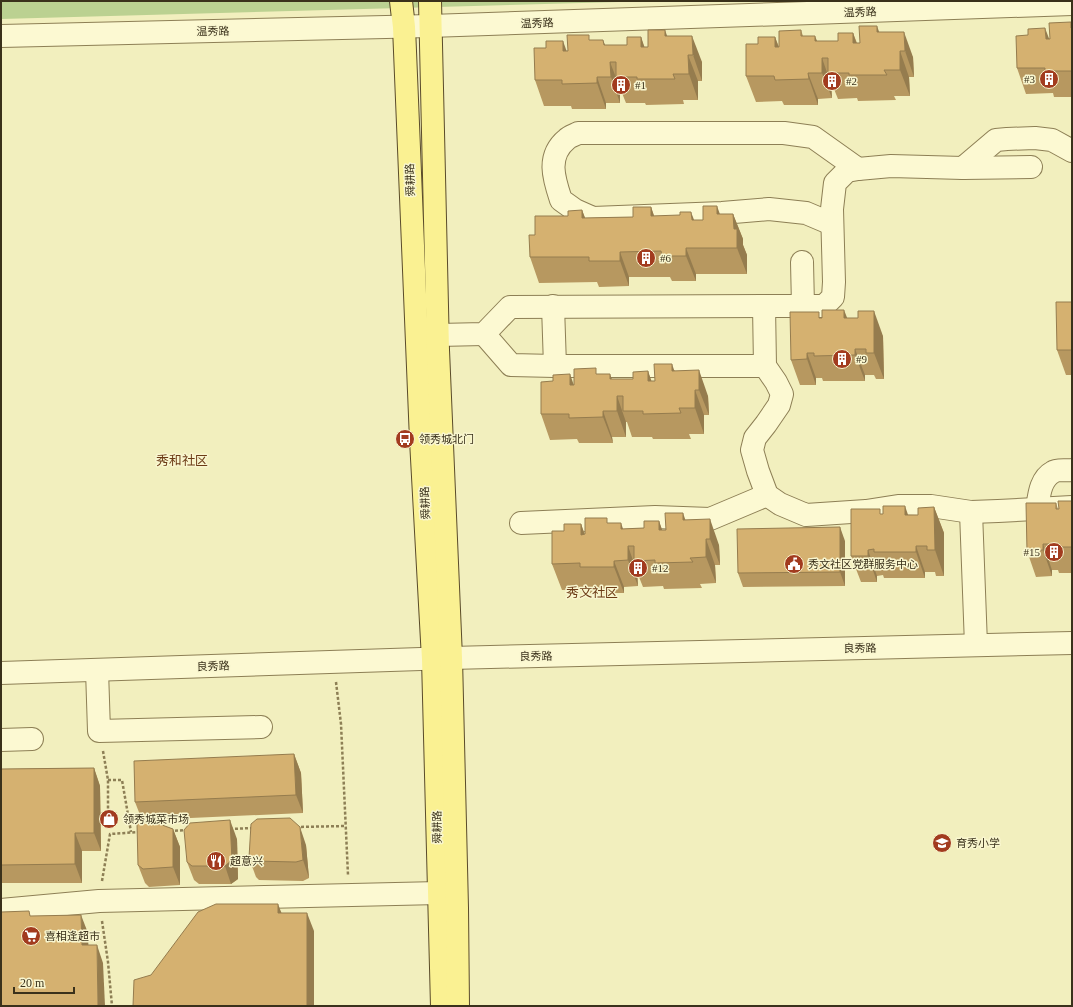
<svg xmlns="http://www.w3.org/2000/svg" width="1073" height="1007" font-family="'Times New Roman','Noto Sans SC',serif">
	<rect width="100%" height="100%" fill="#f2efbe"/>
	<path fill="#bbd191" d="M1,1H655L1,19Z"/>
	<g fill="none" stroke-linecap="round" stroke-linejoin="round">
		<g stroke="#8d7f55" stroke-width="24">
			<g id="minor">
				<path d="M1,36L430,26L1072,4"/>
				<path d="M1072,151L1052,140L1035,138L1007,139L996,140L963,168L891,166L858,169L847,171L835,183L832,209L834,282L833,297L824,306H764L765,366L776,382L782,394L779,405L766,424L755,438L752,450L758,471L767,495L780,504L806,515L866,511L898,506H931L971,512L998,511L1072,507"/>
				<path d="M963,168L1031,167"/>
				<path d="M832,224L806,213L769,209L722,213L593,218L575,210L561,200C554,179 546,156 567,139C570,136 575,135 578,133H784L813,137L858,169"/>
				<path d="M802,262L803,306"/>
				<path d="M553,306L555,366"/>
				<path d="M484,334L511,365L555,366H765"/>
				<path d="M438,335L484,334L510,307L764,306"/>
				<path d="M1037,509C1039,496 1040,479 1053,472C1057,469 1067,471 1072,470"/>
				<path d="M971,512L976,645"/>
				<path d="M521,523L655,517L710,519L767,495"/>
				<path d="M97,670L99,731L261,727"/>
				<path d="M1,673L451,658L1072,643"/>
				<path d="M1,740L32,739"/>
				<path d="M1,910L99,901L439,893"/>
			</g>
		</g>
		<g stroke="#5a4b2a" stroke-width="24">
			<g id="major">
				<path d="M401,1L404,27L421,440L433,659L442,1006"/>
				<path d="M430,1L438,350L451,658L457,908L458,1006"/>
			</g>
		</g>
		<g stroke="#8d7f55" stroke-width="2.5" stroke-dasharray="3 2" stroke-linecap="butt">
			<path d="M336,682L341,724L348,875"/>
			<path d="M103,751L108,780V809"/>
			<path d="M108,780H122L131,832"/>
			<path d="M296,827L346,826"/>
			<path d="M230,829L253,828"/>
			<path d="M170,831L187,830"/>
			<path d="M102,881L110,834L139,832"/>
			<path d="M102,921L108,962L112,1006"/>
		</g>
		<use href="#minor" stroke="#fcf9d2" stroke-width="22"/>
		<use href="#major" stroke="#faf192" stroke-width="22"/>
	</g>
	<g fill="#b79860">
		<path d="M1071,22L1072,24V97H1054L1053,93L1026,94L1017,68L1028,35L1049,39Z"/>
		<path d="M801,30L803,36L817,41H838L853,33L857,43H860L879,32L913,57L914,77H909L910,96H894L896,100L858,101L857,98L838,99L832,84H831L832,98L818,99V105H784L782,101L756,102L746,76L758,44L775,37L779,47Z"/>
		<path d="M667,36L702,62V81H698V100H683L684,104L646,105L645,103H626L620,88V103H606V109H572L571,106H544L535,80L567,51L591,40L605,45H627L641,37L644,47H648Z"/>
		<path d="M651,207L654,216L694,220H703L720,214H733L743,239V245L747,255V274H696V281H672L670,277H629V286L599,287L597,282L539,283L530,257L535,235L568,216L582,210L585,218L633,217Z"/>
		<path d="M1072,302V375H1066L1057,350Z"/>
		<path d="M821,318H847L883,336L884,379H876L874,375H865V381H823L822,378H816V385H800L791,360Z"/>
		<path d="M674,370L708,396L709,415H704V434H689L691,439H653L652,437H632L627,422H626V437H612L613,443H579L577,439L550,440L541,414L553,381L574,385L597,374L612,379H633L648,371L651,381H655Z"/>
		<path d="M1072,501V573H1059L1058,570H1052V576L1036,577L1027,551L1056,503L1058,509Z"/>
		<path d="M934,507L944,533V576H936L935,572H925V578H884L883,575L877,576V582H861L851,556L882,514L918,515Z"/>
		<path d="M685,520L719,545L720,565H715L716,583L700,584L702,588L664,589L663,586L643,587L637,572L638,586L624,587V593H590L588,589L562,590L552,564L581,524L585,535L608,523L623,529L644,528L659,521L662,530H666Z"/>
		<path d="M845,541V586L743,587L738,573Z"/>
		<path d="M294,754L301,773L303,813L147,820L173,829L180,847V885L149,887L145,883L138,865L142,820L135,802Z"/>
		<path d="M1,766L2,769L94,768L100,786L101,851H82V883H1Z"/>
		<path d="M237,839L238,879L231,884H199L194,880L187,862Z"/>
		<path d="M306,845L309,878L303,881L259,880L256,877L249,858Z"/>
	</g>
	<g fill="#957c4e">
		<path d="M877,26L886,51L877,32Z"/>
		<path d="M1045,28L1055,54L1046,39Z"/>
		<path d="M665,30L674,55L665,36Z"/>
		<path d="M904,32L913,57L914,77L905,51Z"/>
		<path d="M853,33L862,59L853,43Z"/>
		<path d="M692,36L702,62V81L693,55Z"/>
		<path d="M815,36L824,58H822L831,84L832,98L822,73L815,41Z"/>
		<path d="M641,37L650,63L641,47Z"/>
		<path d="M775,37L784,62L775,47Z"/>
		<path d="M603,40L612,62H610L620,88V103L611,77L604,45Z"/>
		<path d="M563,41L572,66L563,51Z"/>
		<path d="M900,51L909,77L910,96L900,70Z"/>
		<path d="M688,55L698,81V100L689,74Z"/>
		<path d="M808,73L818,99V105L809,79Z"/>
		<path d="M597,77L606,103V109L597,83Z"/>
		<path d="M717,206L726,231L717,214Z"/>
		<path d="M651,207L660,233L651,216Z"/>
		<path d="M582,210L592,236L582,218Z"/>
		<path d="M691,212L701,238L692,220Z"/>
		<path d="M733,214L743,239V245L747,255V274L737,248L734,229Z"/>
		<path d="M686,248L696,274V281L686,256Z"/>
		<path d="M620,252L629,277V286L620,261Z"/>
		<path d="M844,310L854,335L844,318Z"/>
		<path d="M874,311L883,336L884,379L874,353Z"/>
		<path d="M855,349L865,375V381L855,355Z"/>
		<path d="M807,353L816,378V385L807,359Z"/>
		<path d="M672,364L681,390L672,371Z"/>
		<path d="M699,370L708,396L709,415L699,390Z"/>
		<path d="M648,371L657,397L648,381Z"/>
		<path d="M570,374L579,400L570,385Z"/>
		<path d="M610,374L618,396H617L626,422V437L617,411L610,379Z"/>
		<path d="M695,390L704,415V434L695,408Z"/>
		<path d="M603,411L612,437L613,443L603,417Z"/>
		<path d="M905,506L914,532L905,515Z"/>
		<path d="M934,507L944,533V576L935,550Z"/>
		<path d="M683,513L692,539L683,520Z"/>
		<path d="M710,519L719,545L720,565L710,539Z"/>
		<path d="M659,521L668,547L659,530Z"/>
		<path d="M621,523L629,546H628L637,572L638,586L628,560L621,529Z"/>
		<path d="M581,524L590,550L581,535Z"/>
		<path d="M840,527L845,541V586L840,572Z"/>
		<path d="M706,539L715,565L716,583L706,557Z"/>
		<path d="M1043,544L1052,570V576L1043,550Z"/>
		<path d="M916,546L925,572V578L916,552Z"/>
		<path d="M868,550L877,576V582L868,556Z"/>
		<path d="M614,561L624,587V593L614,567Z"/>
		<path d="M294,754L301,773L303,813L296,795Z"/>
		<path d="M94,768L100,786L101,851L94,833Z"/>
		<path d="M230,820L237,839L238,879L231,884L225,866Z"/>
		<path d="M300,827L306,845L309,878L303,860Z"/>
		<path d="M173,829L180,847V885L173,867Z"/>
		<path d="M75,833L82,851V883L75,864Z"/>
		<path d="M278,904L285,922L278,913Z"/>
		<path d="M307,913L314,931V1006H307Z"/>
		<path d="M81,915L88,933L89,964L82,945Z"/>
		<path d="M97,945L103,963L105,1006H98Z"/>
	</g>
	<g fill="#d5b170" stroke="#957c4e">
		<path d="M1071,22V28H1072V71H1045V68H1017L1016,36L1028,35V29L1045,28L1046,39H1050L1049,23Z"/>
		<path d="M859,26H877V32H904L905,51H900V70H884L887,75H849V73H828V58H822V73H808L809,79L775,80L774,76H746V44H758V37H775V47H779V31L801,30V36H815V41H838V33H853V43H860Z"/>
		<path d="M648,30H665V36H692L693,55H688L689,74H673L675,79H637V77H616V62H610L611,77H597V83L562,84V80H535L534,48H546V41H563V51H568L567,35H589V40H603L604,45H627V37H641V47H648Z"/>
		<path d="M703,206H717V214H733L734,229H737V248H686V256H662L661,251L620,252V261H589V257H530L529,235H535V216H568V211L582,210V218L633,217V207H651V216L680,215V212H691L692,220H703Z"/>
		<path d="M1056,302H1072V350H1057Z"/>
		<path d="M822,310H844V318H858V311H874V353H866V349H855V355L814,356V353H807V359L791,360L790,312H819V318H822Z"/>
		<path d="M654,364H672V371L699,370V390H695V408H679L681,413L643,414V411H623V396H617V411H603V417L569,418V414H541V382L553,381V375L570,374V385H574V369L596,368V374H610V379H633V372L648,371V381H655Z"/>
		<path d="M1058,501H1072V547H1050V544H1043V550L1027,551L1026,503H1056V509H1059Z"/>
		<path d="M883,506H905V515H918V508L934,507L935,550H927V546H916V552H874V549L868,550V556H851V509H880V514H883Z"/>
		<path d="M665,513H683V520L710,519V539H706V557L690,558L693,562L655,563V560L634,561V546H628V560L614,561V567H580V563L552,564V531H564V524H581V535L585,534V518H607V523H621V529L644,528V521H659V530H666Z"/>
		<path d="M840,527V572L738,573L737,529Z"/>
		<path d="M294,754L296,795L135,802L134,761Z"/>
		<path d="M94,768V833H75V864L1,865V769Z"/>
		<path d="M143,818L173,829V867L143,869L138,865L137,824Z"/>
		<path d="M290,818L300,827L303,860L296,862L253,861L249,858L251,824L257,819Z"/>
		<path d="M230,820L232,860L225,866H192L187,862L184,830L190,823Z"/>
		<path d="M216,904H278V913H307V1006H133L134,980L151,975L198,912Z"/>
		<path d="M29,911L30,916L81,915L82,945H97L98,1006H1V912Z"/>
	</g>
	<defs>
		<g id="building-disc" transform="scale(1)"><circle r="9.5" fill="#a23b1f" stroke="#f9f6cf"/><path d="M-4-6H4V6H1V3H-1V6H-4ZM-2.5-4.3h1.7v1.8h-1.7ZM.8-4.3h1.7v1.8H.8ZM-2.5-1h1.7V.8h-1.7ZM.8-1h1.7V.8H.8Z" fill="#fff"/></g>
		<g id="bus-disc" transform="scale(1)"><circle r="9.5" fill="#a23b1f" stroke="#f9f6cf"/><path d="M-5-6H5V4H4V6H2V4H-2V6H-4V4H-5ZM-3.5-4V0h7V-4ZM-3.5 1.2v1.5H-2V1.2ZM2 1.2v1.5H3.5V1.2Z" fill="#fff"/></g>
		<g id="civic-disc" transform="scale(1)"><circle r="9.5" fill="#a23b1f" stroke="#f9f6cf"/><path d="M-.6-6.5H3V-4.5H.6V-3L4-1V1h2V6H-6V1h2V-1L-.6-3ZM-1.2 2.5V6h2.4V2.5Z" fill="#fff"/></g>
		<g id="shop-disc" transform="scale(1)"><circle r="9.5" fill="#a23b1f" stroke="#f9f6cf"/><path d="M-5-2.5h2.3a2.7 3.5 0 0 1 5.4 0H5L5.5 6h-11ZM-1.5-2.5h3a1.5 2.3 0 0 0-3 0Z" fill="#fff"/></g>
		<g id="school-disc" transform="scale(1)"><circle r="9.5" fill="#a23b1f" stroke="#f9f6cf"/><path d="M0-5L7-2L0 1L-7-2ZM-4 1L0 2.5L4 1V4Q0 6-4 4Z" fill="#fff"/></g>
		<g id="restaurant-disc" transform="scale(1)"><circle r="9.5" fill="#a23b1f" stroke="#f9f6cf"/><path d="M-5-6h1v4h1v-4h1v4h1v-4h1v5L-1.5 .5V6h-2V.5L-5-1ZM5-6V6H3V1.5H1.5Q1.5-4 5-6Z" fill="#fff"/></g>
		<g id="supermarket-disc" transform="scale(1)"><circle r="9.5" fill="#a23b1f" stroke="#f9f6cf"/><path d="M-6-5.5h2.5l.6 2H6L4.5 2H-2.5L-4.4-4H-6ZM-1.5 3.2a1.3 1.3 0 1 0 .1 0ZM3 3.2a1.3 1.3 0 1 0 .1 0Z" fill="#fff"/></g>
	</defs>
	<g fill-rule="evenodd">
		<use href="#building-disc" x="1049" y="79"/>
		<use href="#building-disc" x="832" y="81"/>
		<use href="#building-disc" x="621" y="85"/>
		<use href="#building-disc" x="646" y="258"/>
		<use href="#building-disc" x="842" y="359"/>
		<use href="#bus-disc" x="405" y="439"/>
		<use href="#building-disc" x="1054" y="552"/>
		<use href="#civic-disc" x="794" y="564"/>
		<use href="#building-disc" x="638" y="568"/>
		<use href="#shop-disc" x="109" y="819"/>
		<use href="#school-disc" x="942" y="843"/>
		<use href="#restaurant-disc" x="216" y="861"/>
		<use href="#supermarket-disc" x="31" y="936"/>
	</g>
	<g text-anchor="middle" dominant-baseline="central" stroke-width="3" stroke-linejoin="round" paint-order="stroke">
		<g font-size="11" fill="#3a311b" stroke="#f9f6cf">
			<text transform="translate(860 12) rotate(-2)">温秀路</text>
			<text transform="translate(537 23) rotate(-2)">温秀路</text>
			<text transform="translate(213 31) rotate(-1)">温秀路</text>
			<text transform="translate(410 180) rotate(-92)">舜耕路</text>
			<text transform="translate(425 503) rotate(-93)">舜耕路</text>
			<text transform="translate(860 648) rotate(-1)">良秀路</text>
			<text transform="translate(536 656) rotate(-1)">良秀路</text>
			<text transform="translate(213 666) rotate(-2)">良秀路</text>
			<text transform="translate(437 827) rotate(-91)">舜耕路</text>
		</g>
		<g font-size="11" fill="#3a311b" stroke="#f9f6cf" text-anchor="start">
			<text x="1035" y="79" text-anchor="end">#3</text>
			<text x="846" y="81">#2</text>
			<text x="635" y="85">#1</text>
			<text x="660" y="258">#6</text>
			<text x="856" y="359">#9</text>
			<text x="419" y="439">领秀城北门</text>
			<text x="1040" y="552" text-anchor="end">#15</text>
			<text x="808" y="564">秀文社区党群服务中心</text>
			<text x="652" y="568">#12</text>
			<text x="123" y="819">领秀城菜市场</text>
			<text x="956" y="843">育秀小学</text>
			<text x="230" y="861">超意兴</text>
			<text x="45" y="936">喜相逢超市</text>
		</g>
		<g font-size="13" fill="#6c3b16" stroke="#f9f6cf">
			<text x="182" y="460">秀和社区</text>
			<text x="592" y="592">秀文社区</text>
		</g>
	</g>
	<rect width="1073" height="1007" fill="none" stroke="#3a311b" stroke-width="4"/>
	<path d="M14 987v6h60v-6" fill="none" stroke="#3a311b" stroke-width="2"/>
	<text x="20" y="987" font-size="12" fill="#3a311b" stroke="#f9f6cf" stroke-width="3" paint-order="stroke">20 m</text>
</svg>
